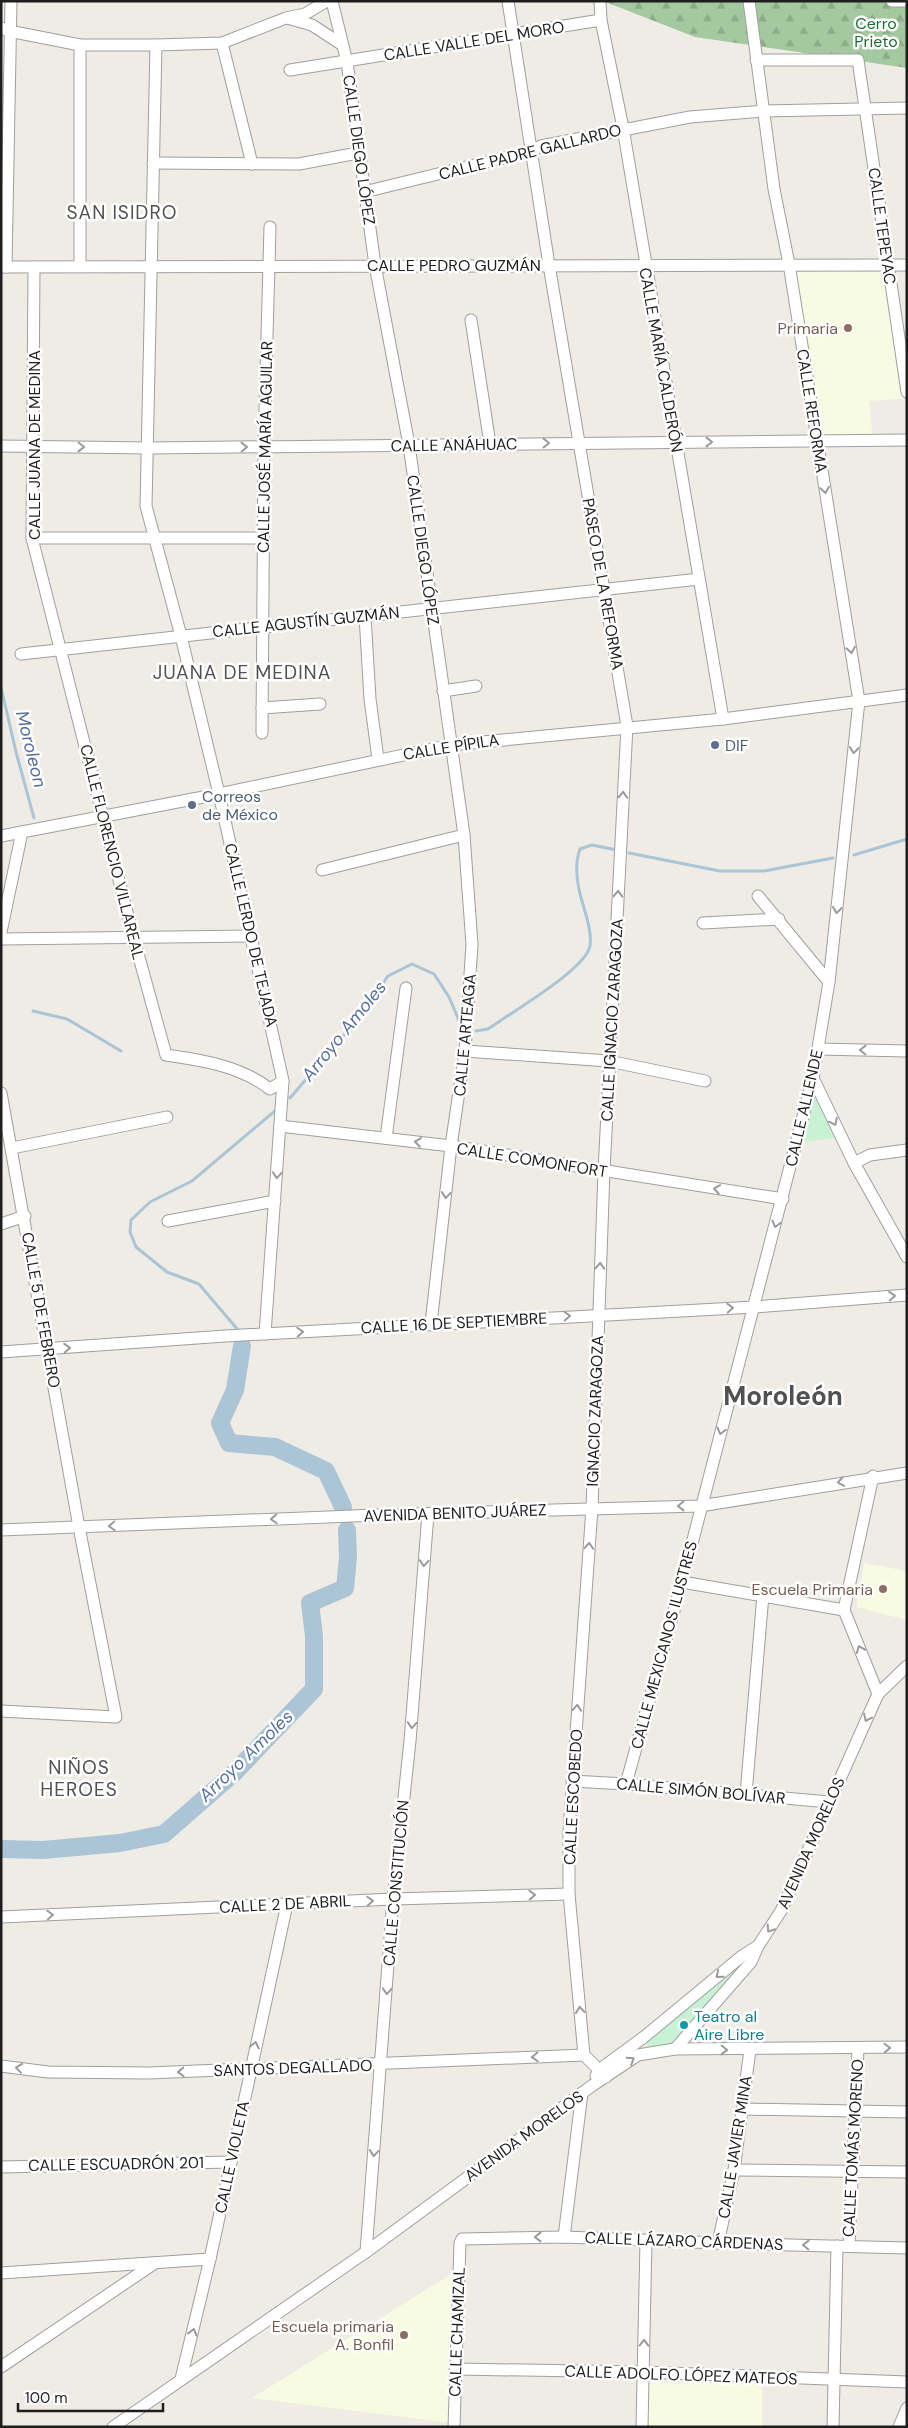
<svg xmlns="http://www.w3.org/2000/svg" width="908" height="2428" font-family="'DM Sans',sans-serif">
	<defs>
		<pattern id="forest-firs" width="22" height="20" patternUnits="userSpaceOnUse" patternTransform="scale(1.25)"><rect width="22" height="20" fill="#a4c89f"/><path d="M5 1l3.5 6h-7zM16 11l3.5 6h-7z" fill="#8dab88"/></pattern>
	</defs>
	<rect width="100%" height="100%" fill="#eeece5"/>
	<g fill="#f6fbe1">
		<path d="M789,264L888,265L907,398L869,401L873,440L817,441Z"/>
		<path d="M864,1563L907,1571V1620L856,1607Z"/>
		<path d="M456,2271L452,2423L252,2398Z"/>
		<path d="M648,2382L762,2384V2427H648Z"/>
	</g>
	<path fill="url(#forest-firs)" d="M603,1H907V68L695,37Z"/>
	<g fill="#c8f2d3">
		<path d="M813,1078L841,1137L797,1143Z"/>
		<path d="M748,1960L675,2041L658,2050L649,2048L646,2037Z"/>
	</g>
	<g fill="none" stroke-linecap="round" stroke-linejoin="round">
		<g stroke="#abc4d6" stroke-width="3">
			<path d="M1,687L16,752L34,818"/>
			<path d="M629,853L720,871H764L833,858"/>
			<path d="M854,855L907,839"/>
			<path d="M33,1011L67,1019L121,1051"/>
			<path d="M476,1031L488,1029L500,1021C520,1007 586,968 590,946C592,932 586,915 582,901C577,884 574,865 580,849L592,845L617,850"/>
			<path d="M290,1098L356,1021L388,976L412,964L434,974L449,997L460,1023"/>
			<path d="M238,1330L199,1284L167,1272L136,1247L130,1232L131,1220L150,1202L192,1181L276,1110"/>
		</g>
		<g stroke="#abc4d6" stroke-width="18">
			<path d="M242,1346L235,1390L220,1423L229,1443L275,1447L326,1471L343,1507"/>
			<path d="M1,1849L43,1850L120,1843L164,1834L235,1772L314,1689V1636L310,1603L345,1588L348,1557L347,1530"/>
		</g>
		<g stroke="#9f9f9f" stroke-width="13">
			<g id="minor">
				<path d="M332,1L347,62L375,265L409,445L464,835L472,944L465,1051L451,1146L431,1324"/>
				<path d="M508,1L549,265L627,726L604,1171L592,1508L569,1832V1894L584,2055L606,2077"/>
				<path d="M600,1L601,20L623,128L723,719"/>
				<path d="M892,1H903"/>
				<path d="M287,18L312,25L341,44"/>
				<path d="M1,28L9,31L80,45H156L222,43L286,18L305,14L327,1"/>
				<path d="M222,43L252,164"/>
				<path d="M80,45V266"/>
				<path d="M156,45L146,506L181,636L219,794L283,1081L265,1334"/>
				<path d="M756,60H858L907,392"/>
				<path d="M290,70L601,20"/>
				<path d="M153,163L299,164L358,153"/>
				<path d="M364,192L532,151L541,146L690,117L764,111L907,108"/>
				<path d="M1,267L907,265"/>
				<path d="M6,267L11,1"/>
				<path d="M34,267L32,538L134,939L166,1055C202,1060 240,1066 270,1089L283,1081"/>
				<path d="M471,320L490,444"/>
				<path d="M1,446L149,448L907,440"/>
				<path d="M32,538H263"/>
				<path d="M365,616L370,699L378,759"/>
				<path d="M21,654L699,579"/>
				<path d="M443,691L476,686"/>
				<path d="M262,708L320,704"/>
				<path d="M262,733L264,446L270,227"/>
				<path d="M1,836L219,794L451,745L723,719L907,695"/>
				<path d="M322,870L464,835"/>
				<path d="M758,896L829,982"/>
				<path d="M703,923L779,919"/>
				<path d="M1,932L22,832"/>
				<path d="M1,939L252,936"/>
				<path d="M818,1049L907,1051"/>
				<path d="M465,1051L609,1061L705,1081"/>
				<path d="M813,1078L854,1163L907,1257"/>
				<path d="M1,1093L79,1527L116,1717L1,1711"/>
				<path d="M280,1126L451,1146L783,1199"/>
				<path d="M386,1138L406,988"/>
				<path d="M12,1148L167,1117"/>
				<path d="M854,1163L870,1155L907,1150"/>
				<path d="M168,1221L275,1201"/>
				<path d="M1,1224L25,1216"/>
				<path d="M1,1352L225,1336L754,1307L907,1295"/>
				<path d="M873,1476L844,1610L878,1694"/>
				<path d="M1,1530L377,1515L700,1506L907,1473"/>
				<path d="M682,1582L844,1610"/>
				<path d="M572,1781L626,1784L829,1802"/>
				<path d="M626,1784L682,1582L813,1078L829,982L859,701L789,264L774,189L749,1"/>
				<path d="M746,1794L763,1595"/>
				<path d="M1,1917L393,1899L569,1894"/>
				<path d="M675,2049L751,1962L758,1946"/>
				<path d="M1,2066L48,2072L149,2073L584,2055"/>
				<path d="M596,2076L599,2070L644,2037L742,1956L758,1946L781,1911L878,1694L907,1666"/>
				<path d="M742,2109L907,2112"/>
				<path d="M1,2167L231,2162"/>
				<path d="M734,2170L907,2172"/>
				<path d="M564,2237L582,2093"/>
				<path d="M718,2243L734,2170L750,2050"/>
				<path d="M849,2246L858,2049"/>
				<path d="M366,2252L393,1899L410,1741L428,1514"/>
				<path d="M1,2273L210,2259"/>
				<path d="M1,2367L155,2263"/>
				<path d="M455,2369L643,2372L907,2382"/>
				<path d="M181,2379L210,2259L287,1904"/>
				<path d="M113,2427L366,2252L593,2085L638,2055L675,2049L907,2047"/>
				<path d="M454,2427L460,2243L462,2239L564,2237L718,2243L907,2248"/>
				<path d="M642,2427L646,2241"/>
				<path d="M833,2427L837,2246"/>
				<path d="M899,2427L907,2408"/>
			</g>
		</g>
		<use href="#minor" stroke="#fff" stroke-width="11"/>
	</g>
	<defs><path id="oneway-chevron" d="M-2-3.5L2.5 0L-2 3.5" fill="none" stroke-width="1.6" stroke-linecap="round" stroke-linejoin="round" transform="scale(1.25)"/></defs>
	<g stroke="#9a9a9a">
		<use href="#oneway-chevron" transform="translate(709 442)"/>
		<use href="#oneway-chevron" transform="translate(546 443) rotate(-1)"/>
		<use href="#oneway-chevron" transform="translate(81 447) rotate(1)"/>
		<use href="#oneway-chevron" transform="translate(244 447) rotate(-1)"/>
		<use href="#oneway-chevron" transform="translate(825 490) rotate(81)"/>
		<use href="#oneway-chevron" transform="translate(851 650) rotate(81)"/>
		<use href="#oneway-chevron" transform="translate(854 750) rotate(96)"/>
		<use href="#oneway-chevron" transform="translate(623 795) rotate(-87)"/>
		<use href="#oneway-chevron" transform="translate(618 894) rotate(-88)"/>
		<use href="#oneway-chevron" transform="translate(837 910) rotate(96)"/>
		<use href="#oneway-chevron" transform="translate(863 1050) rotate(-179)"/>
		<use href="#oneway-chevron" transform="translate(834 1122) rotate(64)"/>
		<use href="#oneway-chevron" transform="translate(418 1142) rotate(-172)"/>
		<use href="#oneway-chevron" transform="translate(277 1175) rotate(94)"/>
		<use href="#oneway-chevron" transform="translate(717 1189) rotate(-171)"/>
		<use href="#oneway-chevron" transform="translate(446 1195) rotate(96)"/>
		<use href="#oneway-chevron" transform="translate(776 1224) rotate(105)"/>
		<use href="#oneway-chevron" transform="translate(600 1266) rotate(-88)"/>
		<use href="#oneway-chevron" transform="translate(892 1296) rotate(-4)"/>
		<use href="#oneway-chevron" transform="translate(730 1308) rotate(-3)"/>
		<use href="#oneway-chevron" transform="translate(567 1316) rotate(-3)"/>
		<use href="#oneway-chevron" transform="translate(300 1332) rotate(-3)"/>
		<use href="#oneway-chevron" transform="translate(67 1348) rotate(-4)"/>
		<use href="#oneway-chevron" transform="translate(721 1431) rotate(105)"/>
		<use href="#oneway-chevron" transform="translate(841 1482) rotate(170)"/>
		<use href="#oneway-chevron" transform="translate(681 1506) rotate(179)"/>
		<use href="#oneway-chevron" transform="translate(274 1519) rotate(177)"/>
		<use href="#oneway-chevron" transform="translate(112 1526) rotate(177)"/>
		<use href="#oneway-chevron" transform="translate(589 1546) rotate(-86)"/>
		<use href="#oneway-chevron" transform="translate(424 1563) rotate(94)"/>
		<use href="#oneway-chevron" transform="translate(860 1649) rotate(-112)"/>
		<use href="#oneway-chevron" transform="translate(577 1708) rotate(-86)"/>
		<use href="#oneway-chevron" transform="translate(867 1718) rotate(115)"/>
		<use href="#oneway-chevron" transform="translate(412 1725) rotate(94)"/>
		<use href="#oneway-chevron" transform="translate(532 1895) rotate(-2)"/>
		<use href="#oneway-chevron" transform="translate(370 1901) rotate(-3)"/>
		<use href="#oneway-chevron" transform="translate(50 1915) rotate(-3)"/>
		<use href="#oneway-chevron" transform="translate(770 1929) rotate(123)"/>
		<use href="#oneway-chevron" transform="translate(719 1975) rotate(141)"/>
		<use href="#oneway-chevron" transform="translate(387 1991) rotate(94)"/>
		<use href="#oneway-chevron" transform="translate(580 2010) rotate(-96)"/>
		<use href="#oneway-chevron" transform="translate(255 2045) rotate(-77)"/>
		<use href="#oneway-chevron" transform="translate(887 2048) rotate(-2)"/>
		<use href="#oneway-chevron" transform="translate(724 2050) rotate(1)"/>
		<use href="#oneway-chevron" transform="translate(535 2057) rotate(177)"/>
		<use href="#oneway-chevron" transform="translate(631 2060) rotate(-33)"/>
		<use href="#oneway-chevron" transform="translate(19 2068) rotate(-173)"/>
		<use href="#oneway-chevron" transform="translate(181 2072) rotate(178)"/>
		<use href="#oneway-chevron" transform="translate(374 2153) rotate(95)"/>
		<use href="#oneway-chevron" transform="translate(538 2237) rotate(180)"/>
		<use href="#oneway-chevron" transform="translate(806 2245) rotate(-179)"/>
		<use href="#oneway-chevron" transform="translate(193 2332) rotate(-76)"/>
		<use href="#oneway-chevron" transform="translate(644 2343) rotate(-89)"/>
	</g>
	<g fill="#8d6e63" stroke="#fff" stroke-width="2">
		<circle cx="848" cy="328" r="5"/>
		<circle cx="883" cy="1589" r="5"/>
		<circle cx="404" cy="2335" r="5"/>
	</g>
	<g fill="#5c6f8a" stroke="#fff" stroke-width="2">
		<circle cx="715" cy="745" r="5"/>
		<circle cx="192" cy="805" r="5"/>
	</g>
	<circle fill="#0f9aa8" stroke="#fff" stroke-width="2" cx="684" cy="2025" r="5"/>
	<g text-anchor="middle" dominant-baseline="central" stroke-width="5" stroke-linejoin="round" paint-order="stroke">
		<g font-size="16" fill="#196f30" stroke="#fff">
			<text x="876" y="23">Cerro<tspan x="876" dy="18">Prieto</tspan></text>
		</g>
		<g font-size="16" fill="#1e1e1e" stroke="#fff">
			<text transform="translate(474 41) rotate(-9)">CALLE VALLE DEL MORO</text>
			<text transform="translate(359 150) rotate(82)">CALLE DIEGO LÓPEZ</text>
			<text transform="translate(530 152) rotate(-14)">CALLE PADRE GALLARDO</text>
			<text transform="translate(882 226) rotate(82)">CALLE TEPEYAC</text>
			<text x="454" y="265">CALLE PEDRO GUZMÁN</text>
			<text transform="translate(661 360) rotate(80)">CALLE MARÍA CALDERÓN</text>
			<text transform="translate(812 411) rotate(81)">CALLE REFORMA</text>
			<text transform="translate(34 445) rotate(-90)">CALLE JUANA DE MEDINA</text>
			<text transform="translate(454 445) rotate(-1)">CALLE ANÁHUAC</text>
			<text transform="translate(265 447) rotate(-89)">CALLE JOSÉ MARÍA AGUILAR</text>
			<text transform="translate(423 550) rotate(82)">CALLE DIEGO LÓPEZ</text>
			<text transform="translate(603 584) rotate(80)">PASEO DE LA REFORMA</text>
			<text transform="translate(306 622) rotate(-6)">CALLE AGUSTÍN GUZMÁN</text>
			<text transform="translate(451 747) rotate(-9)">CALLE PÍPILA</text>
			<text transform="translate(112 852) rotate(76)">CALLE FLORENCIO VILLAREAL</text>
			<text transform="translate(251 935) rotate(77)">CALLE LERDO DE TEJADA</text>
			<text transform="translate(612 1020) rotate(-87)">CALLE IGNACIO ZARAGOZA</text>
			<text transform="translate(465 1035) rotate(-85)">CALLE ARTEAGA</text>
			<text transform="translate(804 1108) rotate(-77)">CALLE ALLENDE</text>
			<text transform="translate(532 1160) rotate(9)">CALLE COMONFORT</text>
			<text transform="translate(41 1310) rotate(80)">CALLE 5 DE FEBRERO</text>
			<text transform="translate(454 1323) rotate(-3)">CALLE 16 DE SEPTIEMBRE</text>
			<text transform="translate(595 1411) rotate(-88)">IGNACIO ZARAGOZA</text>
			<text transform="translate(455 1513) rotate(-2)">AVENIDA BENITO JUÁREZ</text>
			<text transform="translate(664 1645) rotate(-75)">CALLE MEXICANOS ILUSTRES</text>
			<text transform="translate(701 1791) rotate(5)">CALLE SIMÓN BOLÍVAR</text>
			<text transform="translate(573 1797) rotate(-87)">CALLE ESCOBEDO</text>
			<text transform="translate(811 1843) rotate(-66)">AVENIDA MORELOS</text>
			<text transform="translate(396 1883) rotate(-85)">CALLE CONSTITUCIÓN</text>
			<text transform="translate(285 1904) rotate(-3)">CALLE 2 DE ABRIL</text>
			<text transform="translate(293 2068) rotate(-2)">SANTOS DEGALLADO</text>
			<text transform="translate(524 2136) rotate(-36)">AVENIDA MORELOS</text>
			<text transform="translate(735 2147) rotate(-81)">CALLE JAVIER MINA</text>
			<text transform="translate(853 2148) rotate(-87)">CALLE TOMÁS MORENO</text>
			<text transform="translate(232 2157) rotate(-78)">CALLE VIOLETA</text>
			<text transform="translate(116 2164) rotate(-1)">CALLE ESCUADRÓN 201</text>
			<text transform="translate(684 2241) rotate(2)">CALLE LÁZARO CÁRDENAS</text>
			<text transform="translate(457 2332) rotate(-88)">CALLE CHAMIZAL</text>
			<text transform="translate(681 2375) rotate(2)">CALLE ADOLFO LÓPEZ MATEOS</text>
		</g>
		<g font-size="16" fill="#785e54" stroke="#fff" text-anchor="end">
			<text x="838" y="328">Primaria</text>
			<text x="873" y="1589">Escuela Primaria</text>
			<text x="394" y="2326">Escuela primaria<tspan x="394" dy="18">A. Bonfil</tspan></text>
		</g>
		<g font-size="16" fill="#4e5e75" stroke="#fff" text-anchor="start">
			<text x="725" y="745">DIF</text>
			<text x="202" y="796">Correos<tspan x="202" dy="18">de México</tspan></text>
		</g>
		<g font-size="16" fill="#0d838f" stroke="#fff" text-anchor="start">
			<text x="694" y="2016">Teatro al<tspan x="694" dy="18">Aire Libre</tspan></text>
		</g>
		<g font-size="18" font-style="italic" fill="#566ea2" stroke="#fff">
			<text transform="translate(31 749) rotate(76)">Moroleon</text>
			<text transform="translate(344 1031) rotate(-51)">Arroyo Amoles</text>
			<text transform="translate(246 1756) rotate(-44)">Arroyo Amoles</text>
		</g>
		<g font-size="19" letter-spacing="1" fill="#515151" stroke="#fff">
			<text x="122" y="212">SAN ISIDRO</text>
			<text x="242" y="672">JUANA DE MEDINA</text>
			<text x="79" y="1767">NIÑOS<tspan x="79" dy="22">HEROES</tspan></text>
		</g>
		<g font-size="26" font-weight="bold" fill="#515151" stroke="#fff">
			<text x="783" y="1396">Moroleón</text>
		</g>
	</g>
	<rect width="908" height="2428" fill="none" stroke="#1e1e1e" stroke-width="5"/>
	<path d="M18 2403v8h145v-8" fill="none" stroke="#1e1e1e" stroke-width="2.5"/>
	<text x="25" y="2403" font-size="15" fill="#1e1e1e" stroke="#ffffff" stroke-width="4" paint-order="stroke">100 m</text>
</svg>
